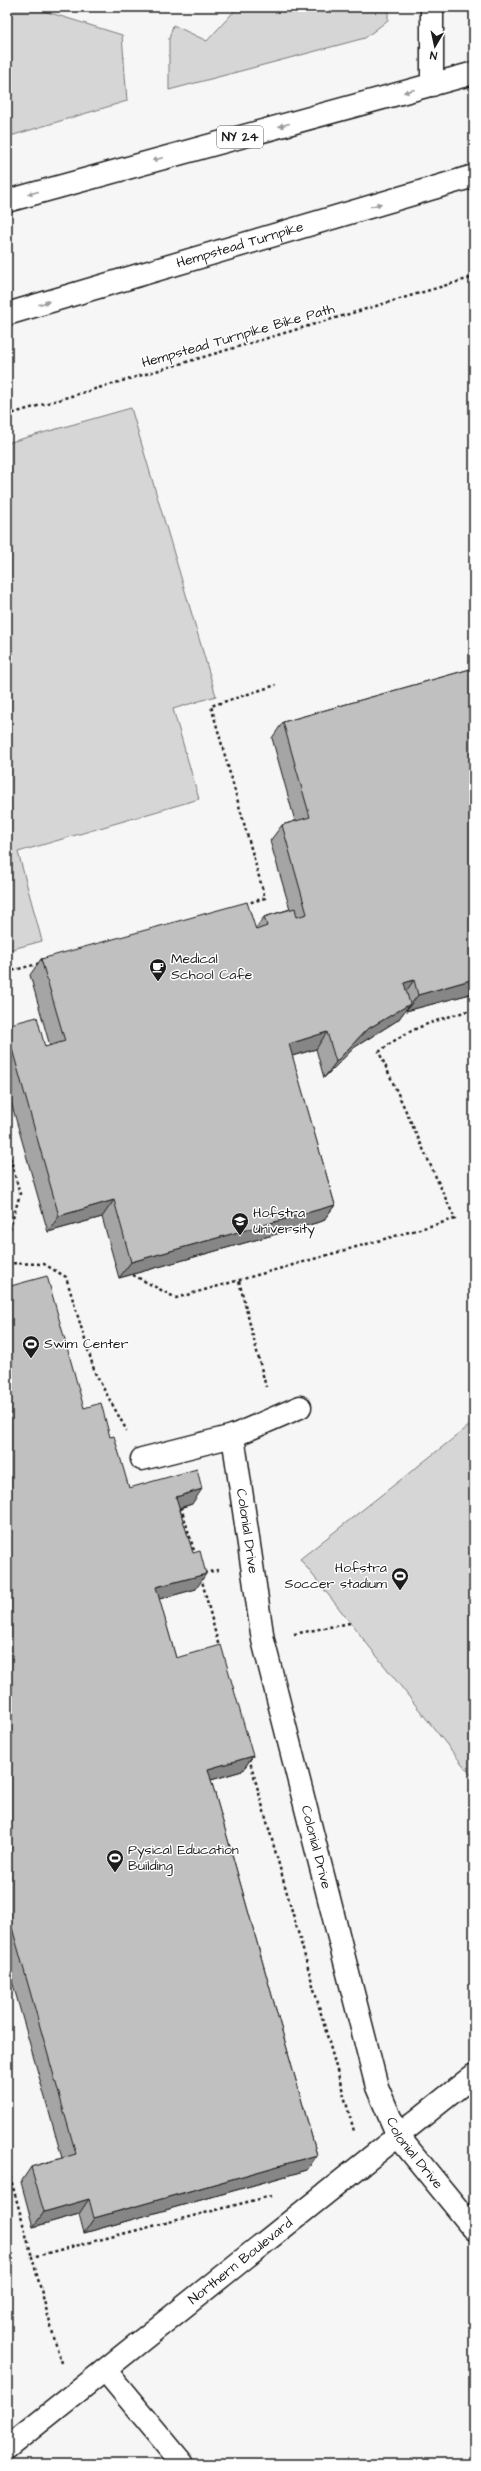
<svg xmlns="http://www.w3.org/2000/svg" width="481" height="2471" font-family="'Architects Daughter',sans-serif">
	<rect width="100%" height="100%" fill="#f6f6f6"/>
	<filter id="ink" filterUnits="userSpaceOnUse"><feTurbulence type="fractalNoise" baseFrequency=".025" numOctaves="2"/><feDisplacementMap in="SourceGraphic" scale="8" xChannelSelector="R" yChannelSelector="G"/><feConvolveMatrix kernelMatrix="1 2 1 2 8 2 1 2 1" color-interpolation-filters="sRGB"/></filter>
	<g filter="url(#ink)">
		<g fill="#d6d6d6" stroke="#797979">
			<path d="M7,7H31L122,35L127,101L7,137Z"/>
			<path d="M238,7H388V20L365,38L169,90V39L173,25L207,41Z"/>
			<path d="M131,408L216,696L173,709L199,799L18,852L42,941L9,950L7,443Z"/>
			<path d="M474,1422V1779L300,1559Z"/>
		</g>
		<g fill="none" stroke-linecap="round" stroke-linejoin="round">
			<g stroke="#1c1c1c" stroke-width="25">
				<g id="minor">
					<path d="M432,85V7"/>
					<path id="s1" d="M233,1436L263,1640L377,2087L398,2136L474,2229"/>
					<path d="M142,1459L233,1436L300,1407"/>
					<path d="M105,2370L183,2464"/>
					<path id="s2" d="M7,2448L474,2075"/>
				</g>
			</g>
			<g stroke="#1c1c1c" stroke-width="25">
				<g id="major">
					<path d="M7,201L474,73"/>
					<path id="s3" d="M7,314L474,176"/>
				</g>
			</g>
			<g stroke="#1c1c1c" stroke-width="2.5" stroke-dasharray="3 3" stroke-linecap="butt">
				<path d="M7,415L474,277"/>
				<path d="M245,904L265,898L211,706L276,685"/>
				<path d="M7,972L41,963"/>
				<path d="M7,1146L20,1194L7,1239"/>
				<path d="M7,1263L44,1264L66,1277L95,1373L127,1431"/>
				<path d="M133,1275L176,1298L455,1219L379,1052C411,1026 436,1021 474,1009"/>
				<path d="M239,1281L266,1387"/>
				<path d="M181,1507L195,1554"/>
				<path d="M204,1573L218,1570"/>
				<path d="M201,1577L219,1647"/>
				<path d="M294,1634L350,1623"/>
				<path d="M249,1758L354,2131"/>
				<path d="M7,2165L32,2257"/>
				<path d="M61,2363L32,2257L271,2196"/>
			</g>
			<use href="#minor" stroke="#fff" stroke-width="22"/>
			<use href="#major" stroke="#fff" stroke-width="22"/>
		</g>
		<g fill="#a5a5a5" stroke="#1c1c1c">
			<path d="M474,668V993L406,1011V1009L398,1020L355,1047L324,1078L316,1049L292,1056L335,1205L323,1221L119,1278L102,1217L48,1232L7,1088V1025L45,1047L50,1046L30,975L41,959L255,929L264,917L290,909L270,841L282,825L295,821L272,738L283,722Z"/>
			<path d="M7,1287L84,1408L110,1437L129,1488L192,1504L180,1508L196,1589L159,1599L176,1658L253,1756L242,1771L211,1780L317,2155L307,2170L84,2233L79,2214L33,2227L21,2182L31,2167L62,2158L7,1963Z"/>
		</g>
		<g fill="#868686" stroke="#1c1c1c">
			<path d="M474,979V993L406,1011L418,995Z"/>
			<path d="M414,980L402,997L404,983Z"/>
			<path d="M410,1004L398,1020L355,1047L324,1078L336,1062L366,1030Z"/>
			<path d="M327,1032L316,1049L278,1060L289,1044Z"/>
			<path d="M114,1200L102,1217L48,1232L59,1216Z"/>
			<path d="M335,1205L323,1221L119,1278L131,1262Z"/>
			<path d="M202,1489L192,1504L166,1512L176,1497Z"/>
			<path d="M206,1574L196,1589L145,1603L156,1587Z"/>
			<path d="M253,1756L242,1771L197,1784L208,1769Z"/>
			<path d="M317,2155L307,2170L84,2233L94,2218Z"/>
			<path d="M89,2199L79,2214L33,2227L44,2212Z"/>
		</g>
		<g fill="#c0c0c0" stroke="#1c1c1c">
			<path d="M474,668V979L418,995L414,980L404,983L410,1004L366,1030L336,1062L327,1032L289,1044L335,1205L131,1262L114,1200L59,1216L7,1031V1025L37,1017L45,1047L65,1041L41,959L247,902L256,930L267,926L264,917L295,908L297,917L307,914L282,825L310,817L283,722Z"/>
			<path d="M47,1276L84,1408L101,1403L110,1437L114,1436L129,1488L197,1469L202,1489L176,1497L193,1553L200,1551L206,1574L156,1587L176,1658L221,1645L253,1756L208,1769L317,2155L94,2218L89,2199L44,2212L31,2167L76,2154L7,1910V1287Z"/>
		</g>
		<defs><path id="oneway-solid" d="M-6-.8H1V-3.2L6.5 0L1 3.2V.8H-6Z"/></defs>
		<g fill="#999">
			<use href="#oneway-solid" transform="translate(409 91) rotate(165)"/>
			<use href="#oneway-solid" transform="translate(284 125) rotate(165)"/>
			<use href="#oneway-solid" transform="translate(158 159) rotate(165)"/>
			<use href="#oneway-solid" transform="translate(33 193) rotate(165)"/>
			<use href="#oneway-solid" transform="translate(376 205) rotate(-16)"/>
			<use href="#oneway-solid" transform="translate(44 303) rotate(-17)"/>
		</g>
	</g>
	<defs>
		<g id="cafe-pin" transform="scale(0.9)"><path d="M0 17L-7.5 6A9.5 9.5 0 1 1 7.5 6Z" fill="#1c1c1c" stroke="#fff"/><path d="M-5.5-4.5H6V0H3Q3 3.5 0 3.5H-2.5Q-5.5 3.5-5.5 0ZM3-3.2v2h1.7v-2ZM-6 4.5H4V6H-6Z" fill="#fff"/></g>
		<g id="university-pin" transform="scale(0.9)"><path d="M0 17L-7.5 6A9.5 9.5 0 1 1 7.5 6Z" fill="#1c1c1c" stroke="#fff"/><path d="M0-5L7-2L0 1L-7-2ZM-4 1L0 2.5L4 1V4Q0 6-4 4Z" fill="#fff"/></g>
		<g id="stadium-pin" transform="scale(0.9)"><path d="M0 17L-7.5 6A9.5 9.5 0 1 1 7.5 6Z" fill="#1c1c1c" stroke="#fff"/><path d="M0-5a6.5 5 0 1 0 0 10a6.5 5 0 1 0 0-10ZM-3.5-1.8h7v3.6h-7Z" fill="#fff"/></g>
	</defs>
	<g fill-rule="evenodd">
		<use href="#cafe-pin" x="158" y="967"/>
		<use href="#university-pin" x="240" y="1221"/>
		<use href="#stadium-pin" x="31" y="1344"/>
		<use href="#stadium-pin" x="400" y="1576"/>
		<use href="#stadium-pin" x="115" y="1858"/>
	</g>
	<g text-anchor="middle" dominant-baseline="central" stroke-width="3" stroke-linejoin="round" paint-order="stroke">
		<rect fill="#fff" stroke="#606060" stroke-width="1" x="217" y="126" width="46" height="22" rx="3"/>
		<g font-size="13" font-weight="bold" fill="#1c1c1c">
			<text x="240" y="137">NY 24</text>
		</g>
		<g font-size="14" fill="#1c1c1c" stroke="#fff">
			<text stroke="none"><textPath href="#s3" startOffset="243">Hempstead Turnpike</textPath></text>
			<text transform="translate(238 336) rotate(-16)">Hempstead Turnpike Bike Path</text>
			<text stroke="none"><textPath href="#s1" startOffset="96">Colonial Drive</textPath></text>
			<text stroke="none"><textPath href="#s1" startOffset="420">Colonial Drive</textPath></text>
			<text stroke="none"><textPath href="#s1" startOffset="744">Colonial Drive</textPath></text>
			<text stroke="none"><textPath href="#s2" startOffset="299">Northern Boulevard</textPath></text>
		</g>
		<g font-size="14" fill="#1c1c1c" stroke="#fff" text-anchor="start">
			<text x="171" y="959">Medical<tspan x="171" dy="16">School Cafe</tspan></text>
			<text x="253" y="1213">Hofstra<tspan x="253" dy="16">University</tspan></text>
			<text x="44" y="1344">Swim Center</text>
			<text x="387" y="1568" text-anchor="end">Hofstra<tspan x="387" dy="16">Soccer stadium</tspan></text>
			<text x="128" y="1850">Pysical Education<tspan x="128" dy="16">Building</tspan></text>
		</g>
	</g>
	<rect width="481" height="2471" fill="none" stroke="#fff" stroke-width="24"/>
	<rect x="12" y="12" width="457" height="2447" fill="none" stroke="#1c1c1c" stroke-width="1.5" filter="url(#ink)"/>
	<g transform="translate(435 46) rotate(189)" stroke="#ffffff" stroke-width="3" paint-order="stroke">
	<path d="M0-3L7 15L0 10L-7 15Z" fill="#1c1c1c"/>
	<text y="-6" font-size="11" font-weight="bold" text-anchor="middle" fill="#1c1c1c">N</text>
	</g>
</svg>
